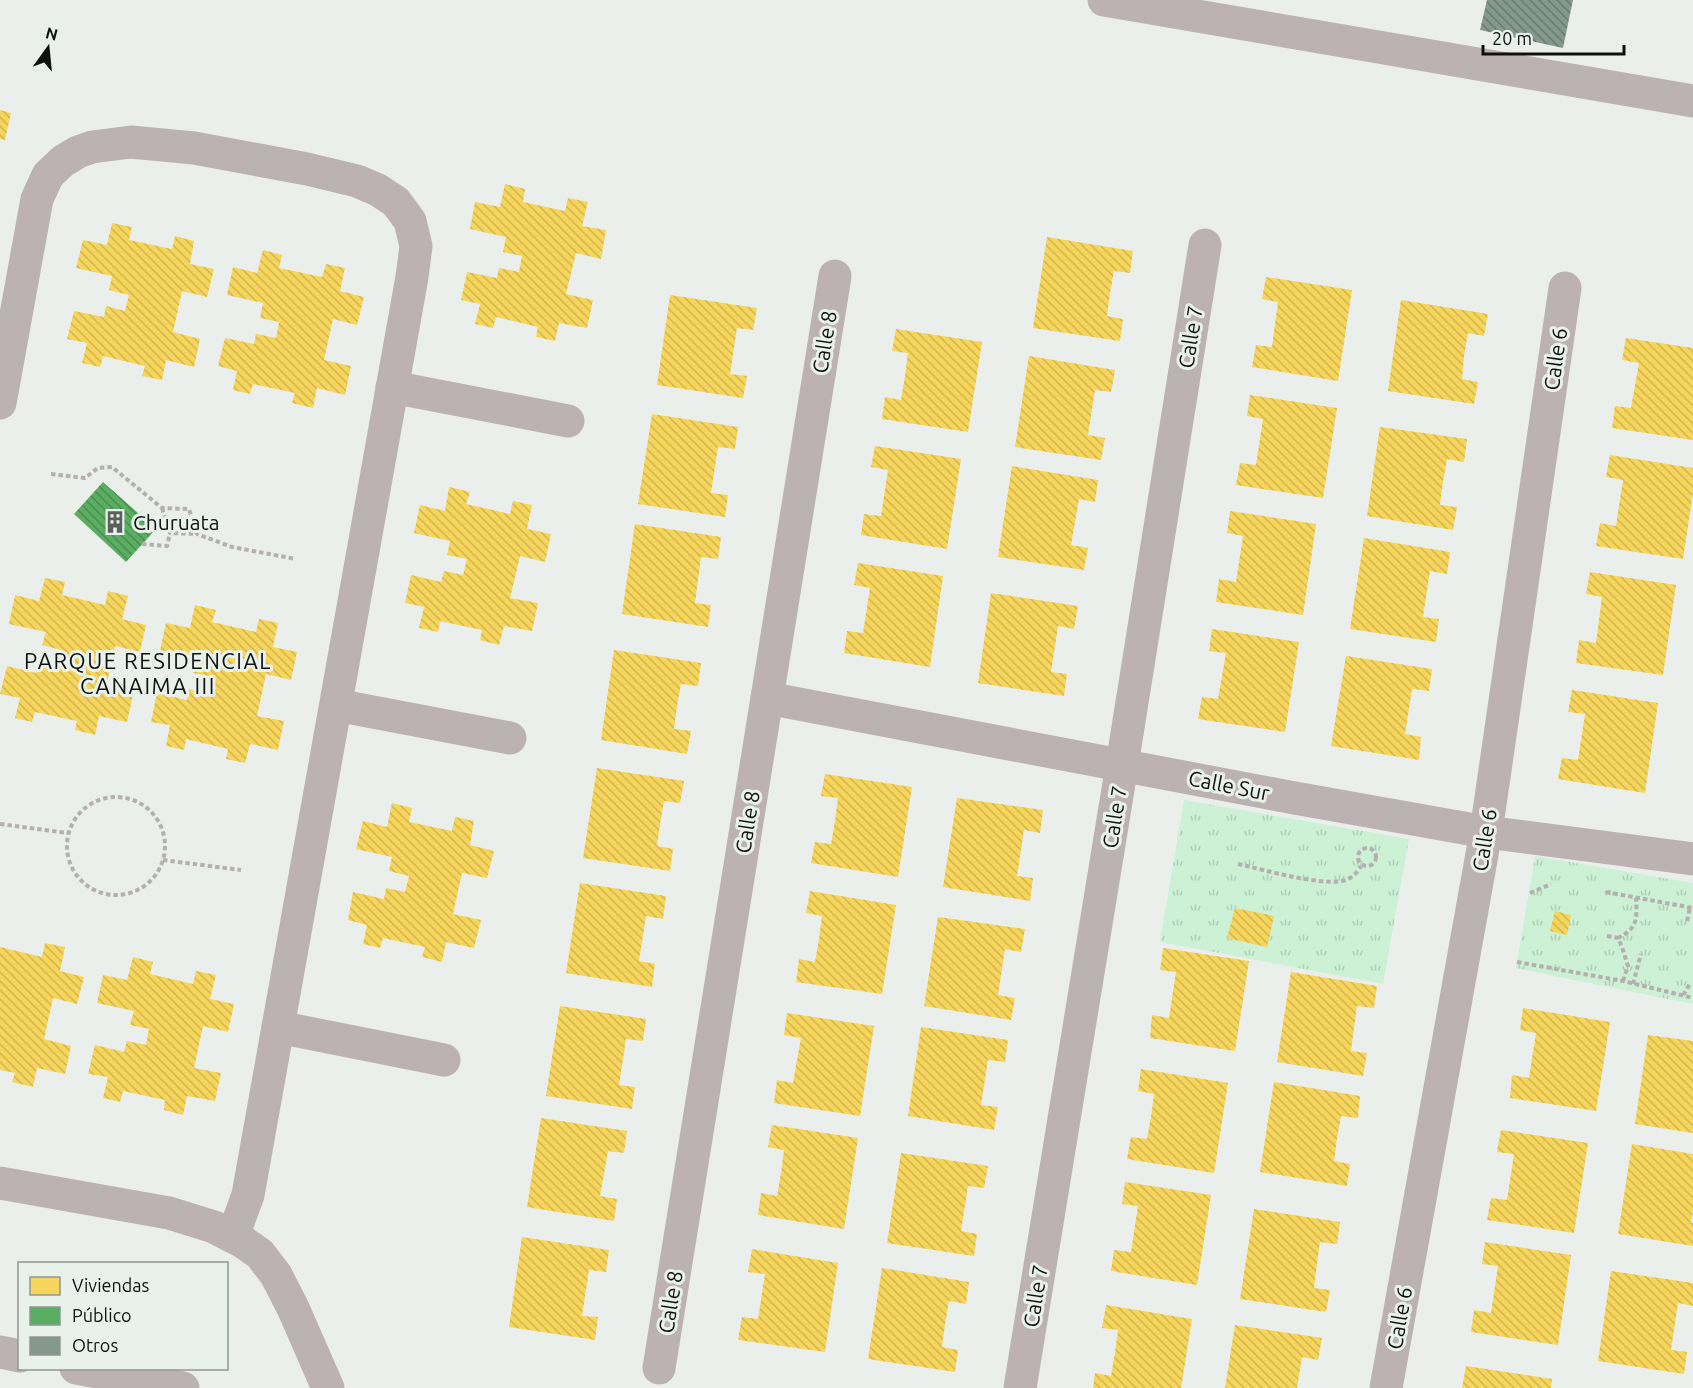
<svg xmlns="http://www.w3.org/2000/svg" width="1693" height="1388" font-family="Ubuntu,sans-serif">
	<defs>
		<pattern id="grass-tufts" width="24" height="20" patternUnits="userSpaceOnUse" patternTransform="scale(1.5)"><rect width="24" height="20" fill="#ccf1d5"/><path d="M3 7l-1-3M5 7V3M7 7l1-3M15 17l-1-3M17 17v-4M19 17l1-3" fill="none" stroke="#aeceb6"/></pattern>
		<pattern id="homes-back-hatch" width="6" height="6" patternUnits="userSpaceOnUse" patternTransform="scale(1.5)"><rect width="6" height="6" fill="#f6d55c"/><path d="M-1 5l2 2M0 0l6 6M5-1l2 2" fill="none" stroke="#d2b64f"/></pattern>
		<pattern id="public-back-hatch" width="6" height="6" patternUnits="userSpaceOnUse" patternTransform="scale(1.5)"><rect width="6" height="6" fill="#5aae61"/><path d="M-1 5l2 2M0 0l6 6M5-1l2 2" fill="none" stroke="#498c4e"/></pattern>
		<pattern id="building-back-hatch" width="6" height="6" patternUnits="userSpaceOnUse" patternTransform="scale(1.5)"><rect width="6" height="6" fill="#85988c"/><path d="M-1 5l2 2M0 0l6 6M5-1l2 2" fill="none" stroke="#6b7b71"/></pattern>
	</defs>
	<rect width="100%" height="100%" fill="#ebefec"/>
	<g fill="url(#grass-tufts)">
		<path d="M1184,800L1409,839L1383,984L1160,942Z"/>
		<path d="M1535,856L1693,883V1004L1516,968Z"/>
	</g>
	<g fill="url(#homes-back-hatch)">
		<path d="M0,110L11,113L5,140L0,139Z"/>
		<path d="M505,184L525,189L523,202L565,211L568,198L588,202L582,226L606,230L601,259L576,253L566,294L593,300L587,328L559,323L555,341L536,337L538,327L496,317L493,328L475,324L480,304L461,300L467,272L497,278L499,268L519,272L522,256L503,252L506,237L470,229L475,202L500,207Z"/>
		<path d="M112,223L132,227L129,240L172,249L175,236L194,241L190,264L214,269L207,297L182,291L173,332L200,339L194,367L166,360L162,380L142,376L145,366L103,356L100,367L82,363L87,343L67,339L74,311L104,317L106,306L125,311L129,295L109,290L112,276L76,268L83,240L107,245Z"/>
		<path d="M1047,237L1133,251L1130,273L1114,271L1110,293L1107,316L1123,319L1120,341L1033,328Z"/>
		<path d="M263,250L282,255L279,268L322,277L326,264L345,268L340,291L364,297L357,325L333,319L324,360L351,366L345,395L317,388L313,408L292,403L295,393L253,384L250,394L233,390L237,371L218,366L225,338L254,344L256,334L276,338L279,322L260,318L263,303L227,295L233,267L257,273Z"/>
		<path d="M1266,277L1352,290L1338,381L1252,367L1256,345L1272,347L1275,324L1278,302L1262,299Z"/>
		<path d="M670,295L757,308L753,330L737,328L730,374L747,376L743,398L657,385Z"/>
		<path d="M1401,300L1488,314L1484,336L1468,333L1464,356L1462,379L1478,382L1474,404L1388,391Z"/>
		<path d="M896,329L982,342L968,432L882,419L885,397L901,400L905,376L908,353L892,351Z"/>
		<path d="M1626,338L1693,348V440L1612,428L1615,406L1631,408L1639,363L1622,360Z"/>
		<path d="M1029,356L1115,370L1111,392L1095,390L1088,435L1105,438L1101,460L1015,447Z"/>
		<path d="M1250,395L1337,408L1323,498L1236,485L1240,463L1256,465L1263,419L1247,416Z"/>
		<path d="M652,414L738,427L735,449L718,447L711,493L728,495L725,517L638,504Z"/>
		<path d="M1380,427L1467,439L1464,462L1447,459L1443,482L1440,505L1457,507L1453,530L1367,516Z"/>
		<path d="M875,446L961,459L947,549L861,535L864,514L881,516L888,470L871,467Z"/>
		<path d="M1610,455L1693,468V493L1683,559L1596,546L1600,523L1616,526L1623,480L1606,477Z"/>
		<path d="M1012,466L1098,480L1095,502L1079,499L1071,545L1088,548L1084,570L998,557Z"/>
		<path d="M449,487L470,492L466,504L510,514L513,501L532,505L527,529L551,534L545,562L520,556L510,598L538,603L532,631L504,626L499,645L480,640L482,630L440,621L438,632L419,628L424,607L405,603L411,575L441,582L444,571L463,575L467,559L447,555L450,541L414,533L420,505L445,511Z"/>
		<path d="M1230,511L1316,524L1303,615L1216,602L1219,579L1236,582L1243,536L1227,533Z"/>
		<path d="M635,524L721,537L718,559L701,557L695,603L711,605L708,627L622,614Z"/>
		<path d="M1364,538L1450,552L1447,574L1430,571L1423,617L1439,619L1436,642L1350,629Z"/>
		<path d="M858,563L943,576L930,667L844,653L847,631L863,633L870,588L854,585Z"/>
		<path d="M1590,572L1676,585L1663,675L1576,663L1579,640L1596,643L1602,597L1586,594Z"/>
		<path d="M45,578L65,582L62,595L105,605L108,591L128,596L122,619L146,625L140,652L115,646L106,688L133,694L127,722L99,716L95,735L75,730L77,721L35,712L32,722L15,718L20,698L0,694L7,666L36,673L39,662L58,666L61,650L42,645L46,632L9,624L15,595L39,601Z"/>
		<path d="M991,593L1078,606L1074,629L1058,626L1051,672L1067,674L1064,696L978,683Z"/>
		<path d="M195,605L216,610L212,622L256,632L259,619L278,623L273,647L297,652L291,680L266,674L257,716L284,721L278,750L250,744L245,763L226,759L228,749L186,739L184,750L166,746L170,725L151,722L157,693L187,700L189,689L209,694L213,677L193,673L196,659L160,651L166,623L190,628Z"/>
		<path d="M1212,629L1299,642L1285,732L1198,719L1202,697L1218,699L1226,653L1209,651Z"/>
		<path d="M614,650L701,663L698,686L681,684L677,706L674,729L691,731L687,754L601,740Z"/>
		<path d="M1346,656L1432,669L1429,691L1412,689L1405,734L1421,737L1419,760L1331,746Z"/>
		<path d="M1572,690L1658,703L1645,793L1558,779L1562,758L1578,760L1585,714L1568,712Z"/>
		<path d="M597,768L684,781L680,803L664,801L660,824L657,846L673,849L670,871L583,858Z"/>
		<path d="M825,774L912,787L898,877L811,863L815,842L831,844L835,821L838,798L821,796Z"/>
		<path d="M957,798L1043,810L1040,833L1024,830L1017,876L1033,878L1030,901L943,887Z"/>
		<path d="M392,803L412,808L409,822L452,831L455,817L474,821L470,845L494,851L487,878L462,873L453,914L481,920L474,948L446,942L442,962L422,957L425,947L383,938L380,948L363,944L367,925L348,920L353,892L384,899L386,888L405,892L409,876L389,871L392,857L356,849L363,821L387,827Z"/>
		<path d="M580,883L666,896L663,919L646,916L639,961L655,964L652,987L566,973Z"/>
		<path d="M810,891L896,905L882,994L796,982L799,959L815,962L819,939L822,916L806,913Z"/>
		<path d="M1235,908L1274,916L1267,947L1227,938Z"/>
		<path d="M1555,911L1571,915L1567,935L1550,931Z"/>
		<path d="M938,917L1025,929L1021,952L1005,949L998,995L1015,998L1011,1020L924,1006Z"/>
		<path d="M45,943L65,947L60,971L84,977L77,1004L53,998L44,1039L71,1046L65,1074L37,1068L33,1087L12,1082L15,1073L0,1070V947L42,957Z"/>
		<path d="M1163,948L1249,961L1235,1051L1150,1038L1152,1015L1169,1018L1176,972L1160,970Z"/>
		<path d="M133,957L153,962L150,974L193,984L196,971L216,975L210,999L234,1004L228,1032L203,1026L194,1068L221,1073L215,1101L187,1096L183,1115L164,1110L165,1100L123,1091L120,1102L103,1098L108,1077L88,1074L95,1045L124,1052L127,1041L146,1045L149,1029L130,1025L134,1011L97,1003L103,975L127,980Z"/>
		<path d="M1291,972L1377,986L1374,1008L1357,1006L1354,1028L1351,1051L1367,1053L1363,1076L1277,1062Z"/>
		<path d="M560,1006L646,1019L643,1041L626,1039L619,1085L635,1087L632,1109L546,1096Z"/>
		<path d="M1523,1008L1610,1022L1596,1111L1510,1098L1512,1075L1529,1078L1536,1033L1520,1030Z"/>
		<path d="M787,1013L874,1026L860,1116L774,1103L777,1080L793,1083L801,1038L784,1035Z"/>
		<path d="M921,1027L1008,1040L1005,1062L988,1060L981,1105L998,1107L994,1130L908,1116Z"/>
		<path d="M1648,1035L1693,1041V1133L1635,1124Z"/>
		<path d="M1141,1069L1228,1083L1214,1173L1127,1159L1131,1137L1147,1139L1151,1117L1154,1094L1138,1091Z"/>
		<path d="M1274,1082L1360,1096L1358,1118L1341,1116L1337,1138L1334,1161L1350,1164L1347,1186L1260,1172Z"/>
		<path d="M541,1118L627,1131L624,1153L608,1151L600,1196L617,1199L614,1221L527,1207Z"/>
		<path d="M772,1125L858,1138L844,1229L758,1215L761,1193L777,1196L781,1173L784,1150L768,1147Z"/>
		<path d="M1501,1130L1588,1143L1574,1233L1487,1220L1491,1198L1507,1200L1514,1154L1497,1152Z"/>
		<path d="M1632,1144L1693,1154V1212L1691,1223H1693V1246L1618,1234Z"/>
		<path d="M901,1153L988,1166L984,1188L968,1186L961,1231L977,1234L974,1256L887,1243Z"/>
		<path d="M1125,1182L1211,1195L1197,1285L1111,1271L1114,1250L1131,1252L1138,1206L1122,1204Z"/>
		<path d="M1254,1209L1340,1222L1337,1244L1320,1242L1317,1264L1314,1288L1330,1290L1326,1312L1240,1299Z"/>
		<path d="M522,1237L609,1250L606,1272L589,1270L582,1316L598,1317L595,1340L509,1327Z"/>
		<path d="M1485,1242L1571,1255L1558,1345L1471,1332L1474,1310L1491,1313L1498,1266L1482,1264Z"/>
		<path d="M752,1249L838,1263L825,1352L738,1340L742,1317L758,1319L765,1274L748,1272Z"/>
		<path d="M882,1268L969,1282L966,1304L949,1301L945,1324L942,1347L958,1350L955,1372L868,1359Z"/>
		<path d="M1611,1271L1693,1283V1306L1678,1303L1671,1350L1687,1352L1684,1374L1598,1361Z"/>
		<path d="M1106,1305L1192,1319L1181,1388H1093L1095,1373L1111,1376L1115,1353L1118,1330L1102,1328Z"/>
		<path d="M1235,1325L1322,1338L1318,1360L1302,1357L1297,1388H1225Z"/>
		<path d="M1466,1366L1552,1379L1551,1388H1462Z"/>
	</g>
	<path fill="url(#public-back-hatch)" d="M103,482L156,529L126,562L74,514Z"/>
	<path fill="url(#building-back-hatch)" d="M1487,0H1573L1563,48L1480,30Z"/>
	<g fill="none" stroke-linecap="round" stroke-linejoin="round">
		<g stroke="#b5b0b0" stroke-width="4" stroke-dasharray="4.5 3" stroke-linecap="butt">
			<path d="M51,474L85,478L98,468L112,467L162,508L189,509L197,534L232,547L296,559"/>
			<path d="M162,508L170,533L197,534"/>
			<path d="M142,544L167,546L170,533"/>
			<circle cx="116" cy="846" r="49"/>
			<path d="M0,824L68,833"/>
			<circle cx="1367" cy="857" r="9"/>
			<path d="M163,860L241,870"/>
			<path d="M1238,864C1261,869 1329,889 1348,879C1354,876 1358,871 1361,866"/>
			<path d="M1606,892L1693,908"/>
			<path d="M1530,893L1551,884"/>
			<path d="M1687,921L1690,907"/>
			<path d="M1607,936L1618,938"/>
			<path d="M1517,962L1623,981L1693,998"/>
			<path d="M1623,981L1628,966L1622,947L1618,938C1638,928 1637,919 1636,898"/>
			<path d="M1633,984L1641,954"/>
			<path d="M1683,995L1690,984"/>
		</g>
		<g stroke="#bdb2b3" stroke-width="33">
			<path d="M1104,0L1693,101"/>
			<path d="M392,387L568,421"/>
			<path d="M0,403L37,199L48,175L63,161L78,152L92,147L131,142L194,148L307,169L357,181L378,190L396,202L410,221L416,246L412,277L248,1195L233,1236"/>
			<path d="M767,698L1289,797L1486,832L1693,859"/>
			<path d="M336,705L510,738"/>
			<path d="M278,1027L444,1060"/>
			<path d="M0,1183L169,1213L214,1227L243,1242L260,1254L276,1275L293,1308L328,1388"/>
			<path d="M0,1352L20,1356"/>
			<path d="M76,1368L183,1388"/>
			<path d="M659,1368L835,276"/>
			<path d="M1020,1388L1122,765L1205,245"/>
			<path d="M1386,1388L1486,832L1565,288"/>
		</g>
	</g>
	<defs>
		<g id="building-bare" transform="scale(1.8)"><path d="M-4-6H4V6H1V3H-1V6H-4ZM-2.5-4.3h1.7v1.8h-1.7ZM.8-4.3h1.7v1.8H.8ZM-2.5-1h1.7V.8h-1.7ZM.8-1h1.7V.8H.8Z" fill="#5c5f5c" stroke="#e9f1eb" stroke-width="2.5" paint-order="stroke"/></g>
	</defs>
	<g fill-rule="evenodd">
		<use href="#building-bare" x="115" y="522"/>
	</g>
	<g text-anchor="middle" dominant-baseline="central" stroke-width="6" stroke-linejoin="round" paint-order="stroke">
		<g font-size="21" fill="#0f110f" stroke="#e9f1eb">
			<text transform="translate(1190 337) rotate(-81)">Calle 7</text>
			<text transform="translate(824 342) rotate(-81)">Calle 8</text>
			<text transform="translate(1555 359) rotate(-82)">Calle 6</text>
			<text transform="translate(1229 785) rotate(11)">Calle Sur</text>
			<text transform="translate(1114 817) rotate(-81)">Calle 7</text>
			<text transform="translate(747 822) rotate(-81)">Calle 8</text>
			<text transform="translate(1484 840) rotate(-81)">Calle 6</text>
			<text transform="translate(1035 1296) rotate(-81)">Calle 7</text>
			<text transform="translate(670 1302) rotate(-81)">Calle 8</text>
			<text transform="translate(1399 1318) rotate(-80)">Calle 6</text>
		</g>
		<g font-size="21" fill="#0f110f" stroke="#e9f1eb" text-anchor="start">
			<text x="133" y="522">Churuata</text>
		</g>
		<g font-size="22" letter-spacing="1.5" fill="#0f110f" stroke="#e9f1eb">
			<text x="148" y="660">PARQUE RESIDENCIAL<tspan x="148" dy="25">CANAIMA III</tspan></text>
		</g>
	</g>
	<rect x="18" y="1262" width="210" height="108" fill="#e9f1eb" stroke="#929793" stroke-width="1.5"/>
	<rect x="30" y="1277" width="30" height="18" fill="#f6d55c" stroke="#929793" stroke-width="1.5"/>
	<text x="72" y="1292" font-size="18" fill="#0f110f">Viviendas</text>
	<rect x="30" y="1307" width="30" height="18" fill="#5aae61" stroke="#929793" stroke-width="1.5"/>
	<text x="72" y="1322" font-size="18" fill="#0f110f">Público</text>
	<rect x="30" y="1337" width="30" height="18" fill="#85988c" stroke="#929793" stroke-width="1.5"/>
	<text x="72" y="1352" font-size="18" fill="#0f110f">Otros</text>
	<g transform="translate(48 48) rotate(15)" stroke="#e9f1eb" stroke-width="4.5" paint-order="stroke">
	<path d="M0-4.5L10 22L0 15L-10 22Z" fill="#0f110f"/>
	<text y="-9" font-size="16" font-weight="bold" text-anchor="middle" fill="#0f110f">N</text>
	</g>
	<path d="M1483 45v9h141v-9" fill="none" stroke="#0f110f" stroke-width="3"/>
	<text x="1492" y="45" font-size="18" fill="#0f110f" stroke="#e9f1eb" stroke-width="4.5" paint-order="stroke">20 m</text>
</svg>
